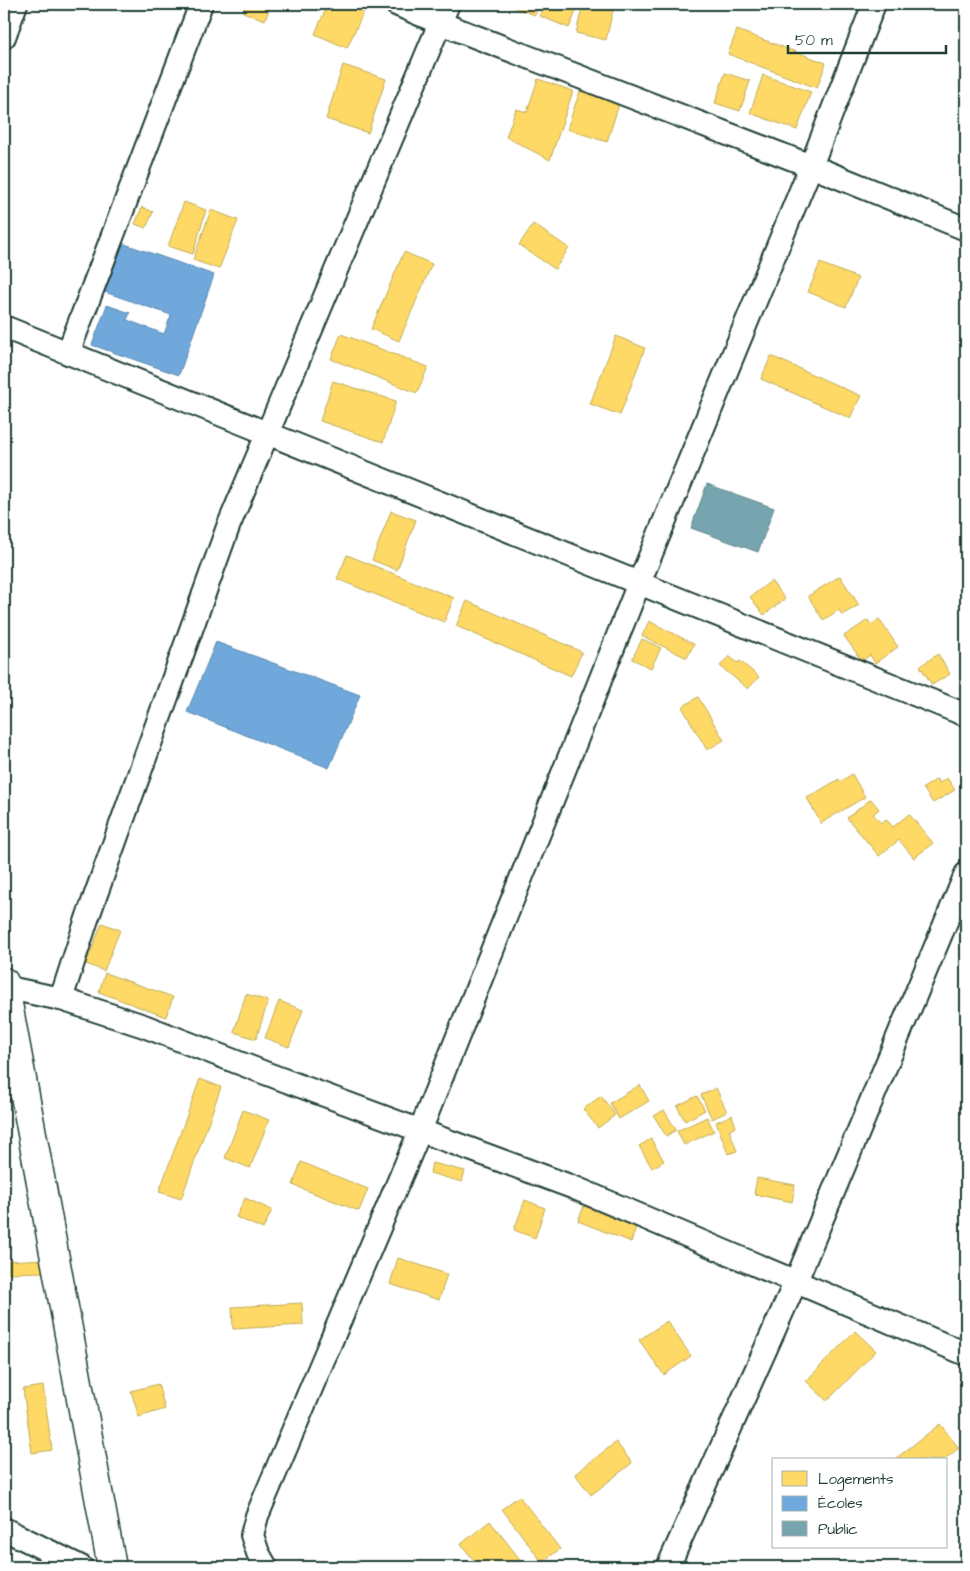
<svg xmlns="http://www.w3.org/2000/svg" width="970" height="1571" font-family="'Architects Daughter',sans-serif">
	<rect width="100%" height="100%" fill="#fff"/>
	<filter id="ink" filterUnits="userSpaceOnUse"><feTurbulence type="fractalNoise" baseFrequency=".02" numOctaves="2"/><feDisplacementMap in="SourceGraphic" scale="10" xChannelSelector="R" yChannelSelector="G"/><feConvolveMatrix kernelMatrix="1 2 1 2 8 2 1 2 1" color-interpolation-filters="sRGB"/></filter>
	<g filter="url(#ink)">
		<g fill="#ffd966" stroke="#bcaa57">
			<path d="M242,4H271L265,20L243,12L245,5Z"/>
			<path d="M328,4H353L365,9L347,48L315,34Z"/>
			<path d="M504,4H539L535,15Z"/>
			<path d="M545,4H579L569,28L540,16Z"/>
			<path d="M583,4L613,10L606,40L576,33Z"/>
			<path d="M737,30L826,63L817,88L728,54Z"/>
			<path d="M343,65L386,79L368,133L326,119Z"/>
			<path d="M725,73L750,81L740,111L715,103Z"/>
			<path d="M763,75L811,92L797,130L750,113Z"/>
			<path d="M538,79L573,91L550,160L506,137L516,109L527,112Z"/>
			<path d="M580,91L619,104L607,142L567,129Z"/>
			<path d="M184,202L206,210L193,254L168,246Z"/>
			<path d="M142,207L153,212L146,228L135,224Z"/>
			<path d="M211,210L238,220L219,269L193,260Z"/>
			<path d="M533,224L569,248L555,269L519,245Z"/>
			<path d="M404,252L432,264L399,341L371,329Z"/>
			<path d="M820,263L858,278L846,307L808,292Z"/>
			<path d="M341,334L428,367L417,393L331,359Z"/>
			<path d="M616,336L645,348L620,415L590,404Z"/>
			<path d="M771,356L861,396L850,418L761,379Z"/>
			<path d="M333,381L396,401L383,442L320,421Z"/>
			<path d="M391,511L416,520L397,570L372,560Z"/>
			<path d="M347,555L454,598L444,622L337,579Z"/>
			<path d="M840,576L859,605L842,615L839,610L823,620L808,596Z"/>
			<path d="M771,581L785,599L764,615L750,597Z"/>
			<path d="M467,601L582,652L571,676L456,626Z"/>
			<path d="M879,619L898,647L875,663L870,655L862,661L844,636L868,620L871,625Z"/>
			<path d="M649,621L694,644L687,658L642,636Z"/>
			<path d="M642,639L661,648L651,668L632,659Z"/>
			<path d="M938,654L950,674L932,685L920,666Z"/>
			<path d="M729,656L737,663L740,661L759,677L748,689L720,666Z"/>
			<path d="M698,697L724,740L707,750L682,707Z"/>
			<path d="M852,774L865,797L821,823L807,798L839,779L840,782Z"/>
			<path d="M947,778L955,790L933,803L923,788L937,779L939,783Z"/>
			<path d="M871,799L879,809L873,814L881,823L886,819L893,827L909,814L933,843L914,858L899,840L879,856L847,818Z"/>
			<path d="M102,923L120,930L104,971L86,964Z"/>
			<path d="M105,973L173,997L166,1017L99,992Z"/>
			<path d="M246,994L268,1001L256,1039L234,1032Z"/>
			<path d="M279,1001L303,1010L289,1047L265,1038Z"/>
			<path d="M200,1079L221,1087L181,1199L159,1192Z"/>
			<path d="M640,1085L649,1101L619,1119L610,1103Z"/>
			<path d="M716,1088L727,1112L712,1119L701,1095Z"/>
			<path d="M601,1096L615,1115L598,1128L583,1109Z"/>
			<path d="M697,1096L705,1110L685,1121L677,1106Z"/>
			<path d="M243,1110L269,1120L250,1168L225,1158Z"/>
			<path d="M664,1110L676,1130L666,1136L654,1116Z"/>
			<path d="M732,1115L736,1127L729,1130L737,1151L728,1154L716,1122Z"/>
			<path d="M707,1117L714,1131L684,1145L677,1131Z"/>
			<path d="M651,1139L664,1161L652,1168L639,1146Z"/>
			<path d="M301,1162L368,1189L359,1211L293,1185Z"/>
			<path d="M432,1163L465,1171L462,1182L430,1173Z"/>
			<path d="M757,1178L795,1185L792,1202L754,1194Z"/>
			<path d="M245,1198L272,1210L263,1229L236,1217Z"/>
			<path d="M525,1200L545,1208L535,1238L514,1230Z"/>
			<path d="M584,1206L636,1227L631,1242L578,1221Z"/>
			<path d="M398,1258L447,1274L439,1300L390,1284Z"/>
			<path d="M46,1259V1272L7,1273V1261Z"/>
			<path d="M302,1303L303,1325L233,1329L232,1307Z"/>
			<path d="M667,1321L691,1356L664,1375L639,1340Z"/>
			<path d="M855,1331L876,1351L827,1401L806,1381Z"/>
			<path d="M158,1384L165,1409L139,1417L131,1391Z"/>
			<path d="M43,1386L52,1450L32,1453L23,1389Z"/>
			<path d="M940,1424L959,1448L944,1460H894Z"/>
			<path d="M616,1442L632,1463L591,1495L575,1474Z"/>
			<path d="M519,1496L560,1549L542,1562L502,1509Z"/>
			<path d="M490,1521L526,1567H479L461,1544Z"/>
		</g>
		<g fill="#6fa8dc" stroke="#5788aa">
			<path d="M122,243L214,275L179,375L92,345L107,305L130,313L127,320L164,334L171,315L105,292Z"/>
			<path d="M216,642L360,695L329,768L187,712Z"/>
		</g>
		<path fill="#76a5af" stroke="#5c868a" d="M707,484L774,508L758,552L691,528Z"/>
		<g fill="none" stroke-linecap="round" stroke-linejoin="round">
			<g stroke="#1f3d34" stroke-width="26">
				<g id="minor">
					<path d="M396,4L440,23L811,166L966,229"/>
					<path d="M4,37L16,4"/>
					<path d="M4,327L966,715"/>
					<path d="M68,353L201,4"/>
					<path d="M4,987L61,999L144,1026L265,1073L575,1188L966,1354"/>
					<path d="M61,999L87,919L228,527L448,4"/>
					<path d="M4,1089L17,1055"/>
					<path d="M4,1529L81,1567"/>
					<path d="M266,1567L258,1553L252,1535L257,1516L420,1131L639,583L811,166L874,4"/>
					<path d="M668,1567L796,1281L966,874"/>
				</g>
			</g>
			<g stroke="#1f3d34" stroke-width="31">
				<path id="major" d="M4,982L112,1567"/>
			</g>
			<use href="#minor" stroke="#fff" stroke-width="22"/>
			<use href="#major" stroke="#fff" stroke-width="28"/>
		</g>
	</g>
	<rect width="970" height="1571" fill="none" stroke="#fff" stroke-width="20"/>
	<rect x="10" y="10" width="950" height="1551" fill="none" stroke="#1f3d34" stroke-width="2" filter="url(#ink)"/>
	<rect x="772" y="1458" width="175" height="90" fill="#ffffff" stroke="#a5b1ae"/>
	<rect x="782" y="1471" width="25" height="15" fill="#ffd966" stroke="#a5b1ae"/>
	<text x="818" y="1484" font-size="15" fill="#1f3d34">Logements</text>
	<rect x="782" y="1496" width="25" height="15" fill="#6fa8dc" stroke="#a5b1ae"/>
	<text x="818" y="1508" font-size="15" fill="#1f3d34">Écoles</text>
	<rect x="782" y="1521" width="25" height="15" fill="#76a5af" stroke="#a5b1ae"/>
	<text x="818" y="1534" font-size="15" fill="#1f3d34">Public</text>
	<path d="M788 45v8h158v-8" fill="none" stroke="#1f3d34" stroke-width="2.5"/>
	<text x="795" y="45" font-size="15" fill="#1f3d34" stroke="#ffffff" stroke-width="4" paint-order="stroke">50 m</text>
</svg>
